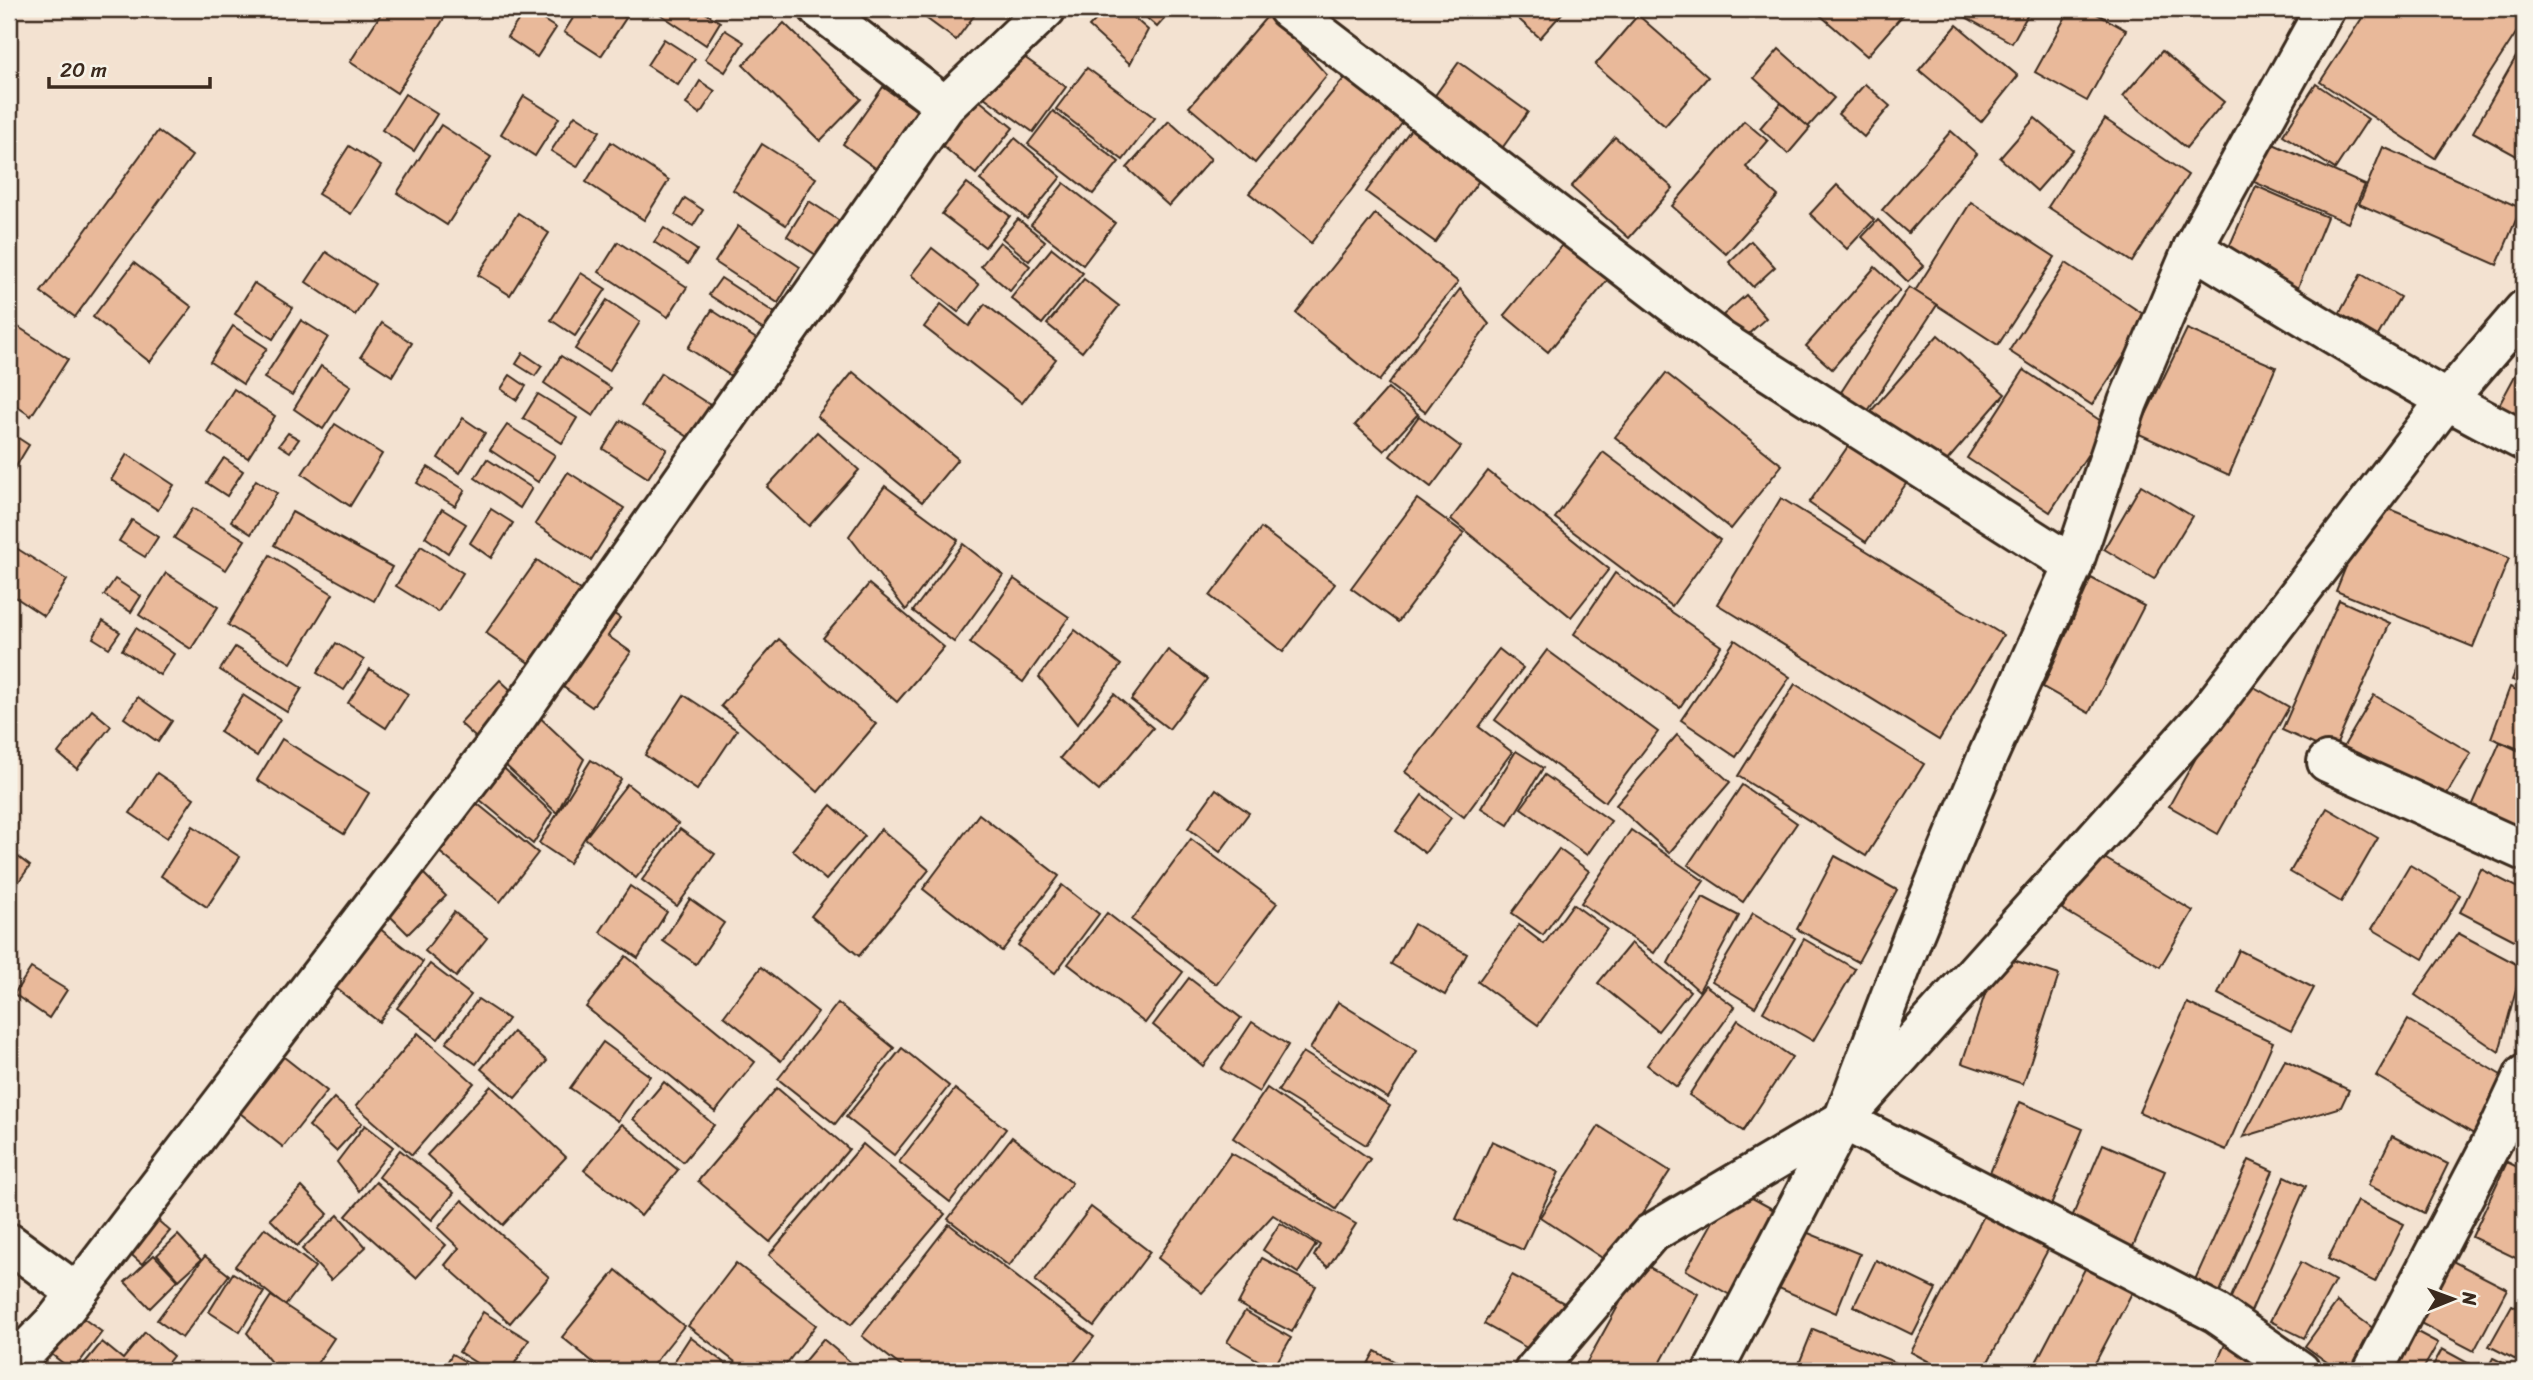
<svg xmlns="http://www.w3.org/2000/svg" width="2533" height="1380" font-family="Sriracha,sans-serif">
	<rect width="100%" height="100%" fill="#f3e2d1"/>
	<filter id="ink" filterUnits="userSpaceOnUse"><feTurbulence type="fractalNoise" baseFrequency=".0143" numOctaves="2"/><feDisplacementMap in="SourceGraphic" scale="14" xChannelSelector="R" yChannelSelector="G"/><feConvolveMatrix kernelMatrix="1 2 1 2 8 2 1 2 1" color-interpolation-filters="sRGB"/></filter>
	<g filter="url(#ink)">
		<g fill="#e9b99a" stroke="#3b2a1e" stroke-width="2">
			<path d="M384,9H450L397,93L350,62Z"/>
			<path d="M526,9L556,28L537,57L507,37Z"/>
			<path d="M579,9H611L626,18L601,56L564,32Z"/>
			<path d="M663,9H699L720,22L706,45L660,14Z"/>
			<path d="M922,9H979L956,40L919,13Z"/>
			<path d="M1106,9H1124L1148,30L1130,64L1089,27Z"/>
			<path d="M1137,9H1173L1157,27Z"/>
			<path d="M1519,9H1566L1540,38L1514,15Z"/>
			<path d="M1813,9H1908L1867,56Z"/>
			<path d="M1963,9H2031L2012,43L1960,14Z"/>
			<path d="M2070,9H2088L2126,30L2087,101L2035,72Z"/>
			<path d="M2368,9H2524V21L2435,158L2320,82Z"/>
			<path d="M1270,13L1327,75L1255,163L1189,107Z"/>
			<path d="M1638,15L1708,77L1665,126L1595,65Z"/>
			<path d="M784,23L861,99L820,141L743,65Z"/>
			<path d="M1957,25L2018,76L1981,122L1919,70Z"/>
			<path d="M725,30L744,42L725,72L705,59Z"/>
			<path d="M664,39L695,59L678,85L647,65Z"/>
			<path d="M2524,43V160L2473,132Z"/>
			<path d="M1779,49L1834,98L1808,127L1754,78Z"/>
			<path d="M2162,51L2224,102L2186,148L2123,96Z"/>
			<path d="M1017,52L1066,87L1033,132L984,97Z"/>
			<path d="M1459,62L1528,112L1435,242L1366,192Z"/>
			<path d="M1087,68L1155,118L1123,160L1056,109Z"/>
			<path d="M1346,76L1403,122L1311,243L1249,193Z"/>
			<path d="M700,81L715,91L700,114L686,104Z"/>
			<path d="M1865,84L1890,106L1864,137L1838,114Z"/>
			<path d="M2316,84L2368,119L2335,169L2283,135Z"/>
			<path d="M883,87L923,115L882,173L843,144Z"/>
			<path d="M405,94L437,114L414,151L382,130Z"/>
			<path d="M524,96L559,118L535,156L501,134Z"/>
			<path d="M974,96L1013,128L976,174L937,141Z"/>
			<path d="M1781,103L1810,128L1788,154L1760,128Z"/>
			<path d="M1053,111L1119,162L1093,194L1028,144Z"/>
			<path d="M575,115L600,131L577,167L551,151Z"/>
			<path d="M2035,118L2073,150L2037,191L2000,158Z"/>
			<path d="M2105,119L2188,175L2132,262L2048,207Z"/>
			<path d="M1169,121L1211,159L1169,206L1127,168Z"/>
			<path d="M1744,121L1768,141L1746,167L1778,196L1726,254L1672,206Z"/>
			<path d="M441,125L491,157L447,225L397,193Z"/>
			<path d="M158,131L192,156L75,317L41,292Z"/>
			<path d="M1951,131L1977,154L1908,233L1882,210Z"/>
			<path d="M1615,137L1673,188L1629,238L1571,187Z"/>
			<path d="M1015,138L1061,177L1027,219L980,180Z"/>
			<path d="M2262,139L2365,185L2348,223L2245,178Z"/>
			<path d="M611,142L669,180L644,220L586,182Z"/>
			<path d="M762,144L816,178L786,225L733,190Z"/>
			<path d="M349,146L381,166L351,214L318,194Z"/>
			<path d="M2383,147L2521,208L2497,265L2359,204Z"/>
			<path d="M967,183L1010,216L985,247L942,214Z"/>
			<path d="M1064,183L1115,223L1083,265L1031,225Z"/>
			<path d="M1837,185L1874,220L1847,249L1810,214Z"/>
			<path d="M2256,186L2327,217L2295,295L2222,263Z"/>
			<path d="M685,198L703,210L693,226L675,215Z"/>
			<path d="M809,201L849,227L827,262L787,236Z"/>
			<path d="M1971,202L2055,257L1998,345L1915,291Z"/>
			<path d="M518,213L549,233L510,295L478,275Z"/>
			<path d="M1375,214L1458,282L1379,381L1296,313Z"/>
			<path d="M1018,219L1045,241L1029,261L1002,238Z"/>
			<path d="M1878,220L1924,266L1908,282L1862,237Z"/>
			<path d="M738,226L800,267L778,303L715,262Z"/>
			<path d="M664,228L697,250L688,264L654,242Z"/>
			<path d="M1567,239L1611,276L1548,352L1504,315Z"/>
			<path d="M1751,241L1775,267L1753,287L1729,262Z"/>
			<path d="M618,242L687,287L668,317L599,272Z"/>
			<path d="M1000,242L1030,266L1010,291L981,266Z"/>
			<path d="M932,248L979,285L958,312L911,275Z"/>
			<path d="M1052,248L1083,273L1042,324L1011,298Z"/>
			<path d="M326,252L375,284L355,315L306,282Z"/>
			<path d="M134,263L192,307L150,362L93,317Z"/>
			<path d="M2066,263L2149,318L2092,405L2009,351Z"/>
			<path d="M1875,267L1900,290L1832,369L1806,346Z"/>
			<path d="M581,273L606,289L575,336L551,320Z"/>
			<path d="M2361,274L2400,297L2371,348L2332,327Z"/>
			<path d="M721,278L775,313L764,330L709,295Z"/>
			<path d="M1084,279L1119,306L1082,352L1047,324Z"/>
			<path d="M254,283L293,308L273,339L235,314Z"/>
			<path d="M1909,287L1937,305L1864,417L1836,400Z"/>
			<path d="M1460,289L1489,324L1425,412L1388,384Z"/>
			<path d="M1746,295L1766,318L1744,338L1723,315Z"/>
			<path d="M607,300L640,322L609,371L575,349Z"/>
			<path d="M941,304L969,326L985,304L1056,359L1022,403L924,327Z"/>
			<path d="M712,310L761,342L737,380L688,348Z"/>
			<path d="M301,320L328,337L292,395L264,378Z"/>
			<path d="M9,321L68,359L31,416L9,401Z"/>
			<path d="M382,323L412,343L392,376L361,356Z"/>
			<path d="M233,326L267,348L243,384L210,362Z"/>
			<path d="M2187,329L2276,367L2229,475L2137,433Z"/>
			<path d="M1938,335L2005,394L1939,470L1871,411Z"/>
			<path d="M523,353L542,366L535,376L516,364Z"/>
			<path d="M561,356L611,388L593,416L544,383Z"/>
			<path d="M2524,359V424L2497,409Z"/>
			<path d="M321,366L351,386L323,429L294,409Z"/>
			<path d="M2024,370L2107,425L2050,512L1967,458Z"/>
			<path d="M853,372L958,459L922,502L817,416Z"/>
			<path d="M661,373L710,405L690,438L640,406Z"/>
			<path d="M1666,373L1782,465L1731,529L1615,437Z"/>
			<path d="M510,375L526,386L517,400L501,389Z"/>
			<path d="M1388,388L1418,414L1384,451L1355,425Z"/>
			<path d="M234,389L275,416L248,458L207,432Z"/>
			<path d="M538,394L577,418L562,443L523,418Z"/>
			<path d="M1419,416L1461,447L1431,487L1390,456Z"/>
			<path d="M463,418L485,433L460,473L438,458Z"/>
			<path d="M621,420L667,449L648,478L603,449Z"/>
			<path d="M335,424L382,454L350,506L302,474Z"/>
			<path d="M507,425L555,455L538,482L490,450Z"/>
			<path d="M9,432L29,445L9,478Z"/>
			<path d="M817,432L859,470L809,526L767,487Z"/>
			<path d="M288,433L299,439L290,452L279,445Z"/>
			<path d="M1853,439L1910,478L1866,542L1809,503Z"/>
			<path d="M1603,452L1720,540L1672,606L1555,518Z"/>
			<path d="M127,454L174,485L158,510L111,480Z"/>
			<path d="M224,458L243,471L227,496L207,483Z"/>
			<path d="M487,459L532,488L520,508L475,478Z"/>
			<path d="M428,467L465,490L455,506L417,483Z"/>
			<path d="M1488,471L1609,569L1571,617L1451,519Z"/>
			<path d="M568,472L624,508L591,560L535,524Z"/>
			<path d="M256,480L277,493L251,534L231,521Z"/>
			<path d="M2141,485L2192,516L2154,579L2104,549Z"/>
			<path d="M885,486L958,540L906,610L849,536Z"/>
			<path d="M1781,498L2003,635L1939,740L1717,604Z"/>
			<path d="M1417,499L1464,533L1398,622L1351,588Z"/>
			<path d="M2372,502L2509,558L2473,647L2336,591Z"/>
			<path d="M193,508L245,540L226,570L174,538Z"/>
			<path d="M442,509L466,524L448,553L425,537Z"/>
			<path d="M491,509L513,523L491,558L470,543Z"/>
			<path d="M292,512L392,567L374,601L274,545Z"/>
			<path d="M132,520L158,537L145,557L119,541Z"/>
			<path d="M1261,528L1335,584L1283,652L1210,596Z"/>
			<path d="M963,544L1003,575L954,642L913,611Z"/>
			<path d="M13,546L67,580L44,616L9,593V553Z"/>
			<path d="M421,546L463,573L438,612L396,586Z"/>
			<path d="M270,555L333,594L291,663L228,625Z"/>
			<path d="M537,560L620,618L608,636L631,652L592,707L486,633Z"/>
			<path d="M166,573L218,607L191,649L139,615Z"/>
			<path d="M1615,573L1721,646L1680,707L1574,634Z"/>
			<path d="M2091,578L2144,606L2089,713L2043,687Z"/>
			<path d="M115,579L141,596L131,612L104,595Z"/>
			<path d="M1014,579L1069,617L1023,682L970,643Z"/>
			<path d="M869,584L944,647L897,702L823,638Z"/>
			<path d="M2339,600L2390,623L2333,753L2282,730Z"/>
			<path d="M103,621L120,632L109,648L93,638Z"/>
			<path d="M136,628L174,654L160,675L122,650Z"/>
			<path d="M1075,630L1121,665L1077,724L1039,677Z"/>
			<path d="M779,639L876,724L818,792L721,706Z"/>
			<path d="M1735,640L1790,677L1736,757L1681,720Z"/>
			<path d="M336,643L364,660L344,690L317,673Z"/>
			<path d="M235,647L302,688L287,712L220,670Z"/>
			<path d="M2524,647V684L2512,680Z"/>
			<path d="M1499,649L1523,668L1479,727L1512,752L1464,817L1405,772Z"/>
			<path d="M1168,650L1207,679L1169,729L1131,700Z"/>
			<path d="M1547,650L1658,732L1605,802L1495,720Z"/>
			<path d="M370,669L408,694L386,728L348,703Z"/>
			<path d="M2240,679L2289,707L2218,834L2169,806Z"/>
			<path d="M500,680L584,759L557,813L460,723Z"/>
			<path d="M1795,684L1924,764L1866,856L1738,776Z"/>
			<path d="M2510,687L2524,693V751L2491,738Z"/>
			<path d="M1114,694L1153,728L1099,791L1060,758Z"/>
			<path d="M243,695L280,719L257,756L220,732Z"/>
			<path d="M684,695L737,730L697,790L645,755Z"/>
			<path d="M2374,695L2471,753L2438,809L2341,751Z"/>
			<path d="M138,697L172,721L158,742L124,718Z"/>
			<path d="M92,710L111,726L77,769L58,753Z"/>
			<path d="M1677,735L1730,782L1669,853L1616,805Z"/>
			<path d="M282,739L369,793L344,834L257,780Z"/>
			<path d="M2500,742L2524,753V846L2466,820Z"/>
			<path d="M1516,751L1543,768L1508,825L1481,808Z"/>
			<path d="M493,758L552,813L533,844L467,789Z"/>
			<path d="M591,760L621,779L569,863L539,843Z"/>
			<path d="M157,773L194,798L167,838L130,813Z"/>
			<path d="M1545,775L1611,821L1587,855L1521,808Z"/>
			<path d="M627,784L678,824L636,878L585,838Z"/>
			<path d="M1742,785L1797,823L1743,902L1688,865Z"/>
			<path d="M1216,789L1249,813L1220,852L1188,828Z"/>
			<path d="M463,792L538,853L500,902L425,840Z"/>
			<path d="M1422,795L1451,818L1425,853L1396,831Z"/>
			<path d="M831,805L865,836L826,880L792,850Z"/>
			<path d="M2327,808L2378,838L2341,902L2290,872Z"/>
			<path d="M979,814L1059,876L1002,951L923,889Z"/>
			<path d="M193,826L240,857L207,907L161,876Z"/>
			<path d="M680,829L715,854L677,906L642,880Z"/>
			<path d="M881,829L929,870L859,956L811,916Z"/>
			<path d="M1631,830L1704,881L1654,953L1581,903Z"/>
			<path d="M1191,839L1277,903L1216,984L1132,920Z"/>
			<path d="M1559,849L1589,871L1543,935L1512,913Z"/>
			<path d="M9,850L30,866L9,895Z"/>
			<path d="M2096,853L2193,911L2160,967L2062,909Z"/>
			<path d="M1835,856L1897,890L1858,962L1797,929Z"/>
			<path d="M2410,865L2460,895L2423,959L2372,929Z"/>
			<path d="M416,866L446,896L408,934L378,904Z"/>
			<path d="M2481,869L2524,891V945L2460,912Z"/>
			<path d="M1062,885L1099,914L1055,973L1018,945Z"/>
			<path d="M630,886L667,912L638,958L600,932Z"/>
			<path d="M1703,897L1739,916L1699,991L1668,963Z"/>
			<path d="M690,899L724,923L696,964L663,941Z"/>
			<path d="M1573,904L1607,929L1538,1025L1478,982L1519,925L1544,944Z"/>
			<path d="M454,912L487,938L456,977L425,951Z"/>
			<path d="M1107,913L1183,972L1145,1023L1068,964Z"/>
			<path d="M1753,913L1795,938L1755,1007L1712,981Z"/>
			<path d="M371,922L423,962L379,1022L327,981Z"/>
			<path d="M1414,924L1467,954L1445,995L1391,964Z"/>
			<path d="M2458,933L2522,967L2499,1052L2415,995Z"/>
			<path d="M1804,939L1855,969L1813,1041L1763,1012Z"/>
			<path d="M1631,943L1690,991L1658,1031L1598,983Z"/>
			<path d="M2239,950L2314,988L2291,1031L2218,994Z"/>
			<path d="M1998,955L2059,975L2023,1084L1962,1063Z"/>
			<path d="M626,956L755,1062L715,1112L586,1007Z"/>
			<path d="M430,964L471,995L438,1039L397,1008Z"/>
			<path d="M761,967L818,1012L781,1061L724,1016Z"/>
			<path d="M31,968L67,990L49,1018L14,994Z"/>
			<path d="M1189,978L1241,1018L1203,1066L1153,1025Z"/>
			<path d="M1705,985L1735,1007L1677,1087L1647,1065Z"/>
			<path d="M478,999L508,1019L476,1064L446,1043Z"/>
			<path d="M1338,1002L1417,1051L1388,1098L1310,1049Z"/>
			<path d="M838,1003L894,1048L835,1124L778,1079Z"/>
			<path d="M2187,1003L2273,1042L2226,1150L2139,1112Z"/>
			<path d="M1738,1020L1792,1057L1743,1131L1689,1095Z"/>
			<path d="M2408,1020L2506,1078L2474,1134L2376,1076Z"/>
			<path d="M1252,1022L1288,1045L1259,1092L1221,1069Z"/>
			<path d="M513,1032L547,1061L515,1098L481,1069Z"/>
			<path d="M418,1033L474,1083L412,1155L356,1106Z"/>
			<path d="M603,1042L650,1076L618,1121L570,1088Z"/>
			<path d="M902,1048L949,1086L894,1155L846,1117Z"/>
			<path d="M275,1050L327,1091L283,1147L231,1106Z"/>
			<path d="M1303,1052L1390,1106L1366,1145L1278,1091Z"/>
			<path d="M2285,1060L2349,1090L2341,1107L2243,1137Z"/>
			<path d="M664,1082L714,1125L683,1162L633,1119Z"/>
			<path d="M491,1086L566,1157L503,1225L427,1155Z"/>
			<path d="M777,1088L849,1149L770,1242L698,1181Z"/>
			<path d="M1267,1088L1370,1159L1336,1209L1233,1138Z"/>
			<path d="M955,1089L1006,1129L950,1202L899,1162Z"/>
			<path d="M334,1098L362,1123L336,1151L309,1126Z"/>
			<path d="M2020,1102L2083,1129L2050,1208L1987,1180Z"/>
			<path d="M622,1124L678,1170L641,1216L584,1170Z"/>
			<path d="M365,1125L393,1147L359,1191L337,1162Z"/>
			<path d="M1599,1126L1670,1171L1610,1263L1540,1217Z"/>
			<path d="M2392,1136L2448,1164L2424,1213L2368,1185Z"/>
			<path d="M1012,1137L1072,1183L1009,1266L948,1219Z"/>
			<path d="M1492,1141L1559,1172L1523,1250L1456,1219Z"/>
			<path d="M863,1144L945,1214L851,1325L769,1255Z"/>
			<path d="M2103,1144L2165,1171L2132,1249L2070,1222Z"/>
			<path d="M400,1150L454,1193L432,1220L379,1177Z"/>
			<path d="M1231,1153L1356,1224L1328,1267L1314,1256L1320,1245L1273,1215L1202,1293L1158,1258Z"/>
			<path d="M2249,1160L2273,1171L2219,1294L2194,1282Z"/>
			<path d="M2507,1162L2524,1170V1262L2472,1237Z"/>
			<path d="M2285,1176L2306,1186L2246,1323L2224,1313Z"/>
			<path d="M376,1182L446,1245L416,1278L346,1216Z"/>
			<path d="M302,1187L328,1214L297,1246L270,1219Z"/>
			<path d="M1732,1187L1776,1211L1730,1295L1686,1270Z"/>
			<path d="M462,1200L549,1277L510,1323L445,1265L459,1248L438,1228Z"/>
			<path d="M2357,1201L2404,1224L2375,1282L2328,1259Z"/>
			<path d="M1091,1207L1150,1252L1094,1326L1035,1281Z"/>
			<path d="M146,1210L170,1231L142,1264L118,1243Z"/>
			<path d="M1986,1212L2050,1246L1983,1371H1946L1911,1352Z"/>
			<path d="M338,1215L366,1247L331,1280L302,1249Z"/>
			<path d="M1280,1223L1316,1245L1298,1273L1263,1250Z"/>
			<path d="M949,1224L1094,1337L1067,1371H907L862,1336Z"/>
			<path d="M265,1228L315,1267L285,1306L235,1266Z"/>
			<path d="M1796,1228L1860,1254L1836,1313L1772,1285Z"/>
			<path d="M178,1235L201,1260L179,1280L157,1255Z"/>
			<path d="M2437,1253L2507,1289L2474,1351L2405,1315Z"/>
			<path d="M154,1255L178,1280L150,1308L125,1282Z"/>
			<path d="M205,1256L229,1275L182,1338L157,1320Z"/>
			<path d="M1262,1258L1316,1286L1292,1332L1238,1304Z"/>
			<path d="M1876,1260L1936,1289L1913,1335L1854,1306Z"/>
			<path d="M2301,1262L2335,1281L2304,1338L2270,1321Z"/>
			<path d="M736,1263L816,1325L781,1371H747L688,1326Z"/>
			<path d="M1642,1263L1698,1294L1656,1371H1582Z"/>
			<path d="M2087,1265L2134,1289L2091,1371H2038L2033,1368Z"/>
			<path d="M616,1270L684,1326L648,1371H604L562,1337Z"/>
			<path d="M233,1273L264,1292L240,1332L209,1312Z"/>
			<path d="M1512,1275L1564,1303L1536,1353L1484,1324Z"/>
			<path d="M271,1296L334,1338L312,1371H278L247,1333Z"/>
			<path d="M2337,1302L2388,1339L2364,1371H2339L2305,1346Z"/>
			<path d="M2512,1305L2524,1311V1364L2489,1346Z"/>
			<path d="M69,1308L102,1332L73,1371L41,1346Z"/>
			<path d="M1245,1311L1291,1338L1273,1369L1227,1342Z"/>
			<path d="M483,1312L529,1340L510,1371H489L459,1352Z"/>
			<path d="M2404,1325L2438,1343L2422,1371H2379Z"/>
			<path d="M1813,1329L1902,1365L1900,1371H1796Z"/>
			<path d="M145,1332L173,1356L161,1371H78L102,1342L123,1359Z"/>
			<path d="M690,1337L735,1371H668Z"/>
			<path d="M823,1339L861,1371H796Z"/>
			<path d="M2225,1344L2289,1371H2213Z"/>
			<path d="M2442,1349L2475,1367L2473,1371H2430Z"/>
			<path d="M1375,1351L1412,1371H1364Z"/>
			<path d="M29,1354L48,1371H14Z"/>
			<path d="M452,1354L482,1371H442Z"/>
			<path d="M2493,1358L2520,1371H2486Z"/>
		</g>
		<g fill="none" stroke-linecap="round" stroke-linejoin="round">
			<g stroke="#3b2a1e" stroke-width="44">
				<g id="minor">
					<path d="M819,9L945,106"/>
					<path d="M1288,9L1720,340L2073,565"/>
					<path d="M2193,248C2302,315 2410,383 2524,441"/>
					<path d="M2327,762L2524,851"/>
					<path d="M1843,1120L2216,1313L2300,1371"/>
					<path d="M9,1243L77,1293"/>
					<path d="M9,1369L57,1319L509,728L945,106L1046,9"/>
					<path d="M1534,1371L1650,1234L1843,1120L2207,714L2446,401L2524,310"/>
					<path d="M1713,1371L1843,1120L1914,934L1986,760L2073,565L2128,402L2193,248L2325,9"/>
					<path d="M2373,1371L2498,1131L2524,1075"/>
				</g>
			</g>
			<use href="#minor" stroke="#f7f3e8" stroke-width="38"/>
		</g>
	</g>
	<rect width="2533" height="1380" fill="none" stroke="#f7f3e8" stroke-width="35"/>
	<rect x="18" y="18" width="2498" height="1345" fill="none" stroke="#3b2a1e" stroke-width="2.5" filter="url(#ink)"/>
	<g transform="translate(2453 1299) rotate(89)" stroke="#f7f3e8" stroke-width="5" paint-order="stroke">
	<path d="M0-5L12 26L0 18L-12 26Z" fill="#3b2a1e"/>
	<text y="-10" font-size="19" font-weight="bold" text-anchor="middle" fill="#3b2a1e">N</text>
	</g>
	<path d="M49 77v10h161v-10" fill="none" stroke="#3b2a1e" stroke-width="3.5"/>
	<text x="60" y="77" font-size="21" fill="#3b2a1e" stroke="#f7f3e8" stroke-width="5" paint-order="stroke">20 m</text>
</svg>
